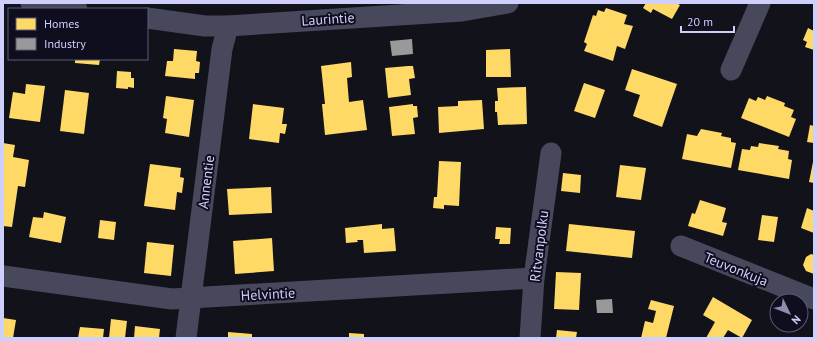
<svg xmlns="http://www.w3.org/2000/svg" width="817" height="341" font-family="'PT Sans',sans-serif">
	<rect width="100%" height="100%" fill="#12121b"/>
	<g fill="#ffd966">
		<path d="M646,3H676L680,5L672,19L653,9L651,13L643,8Z"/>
		<path d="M606,8L627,15L624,24L633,26L625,49L617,46L613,61L584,51L587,44L584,42L593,15L596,16L598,10L604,12Z"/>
		<path d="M808,28L814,31V50L805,47L807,42L803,40Z"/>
		<path d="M174,49L197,51L196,61L200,62L199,73H195V79L165,76L167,61H173Z"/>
		<path d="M510,49L511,77H486V50Z"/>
		<path d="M75,59H100L99,65L75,63Z"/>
		<path d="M351,62L352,77L347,78L349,102L363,100L367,130L325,135L322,104H325L321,66Z"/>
		<path d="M408,66H413L415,78L409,79L411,95L388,98L385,68Z"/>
		<path d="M632,69L677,84L662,127L633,116L640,95L625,90Z"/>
		<path d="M117,71L131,72V78H134V88L128,87V89L116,88Z"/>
		<path d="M584,83L605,90L595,118L574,111Z"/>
		<path d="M26,84L45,86L40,122L9,118L13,92L25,94Z"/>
		<path d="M526,87L527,124L498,125L497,112H495V101H498L497,88Z"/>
		<path d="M65,90L89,93L84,134L60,131Z"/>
		<path d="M166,96L194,100L189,137L165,133L167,119L163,118Z"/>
		<path d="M767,96L785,103L784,106L794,110L791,117L796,119L789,137L741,118L749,98L756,101L758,97L765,100Z"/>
		<path d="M482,100L484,129L439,133L438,107L458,106V101Z"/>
		<path d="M253,104L284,108L282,124H287L285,134L280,133L279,143L249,139Z"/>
		<path d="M413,104V106H417L418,117L413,118L415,134L392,136L389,107Z"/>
		<path d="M810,125L814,126V143L807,142Z"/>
		<path d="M701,129L722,133L721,136L731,138V142L736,143L731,168L682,159L687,134L697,136Z"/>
		<path d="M3,143L15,145L13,157L29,160L25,187L18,186L12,227L3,226Z"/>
		<path d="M759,143L779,146L778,149L789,151L788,159L792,160L789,179L738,170L742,149L750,150L751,146L758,147Z"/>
		<path d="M439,161L461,162L459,206L444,205V209L433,208L434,197H437Z"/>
		<path d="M813,162H814V183L809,182Z"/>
		<path d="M150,164L181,168L180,177L184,178L182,193L177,192L175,210L144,206Z"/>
		<path d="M620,165L646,168L641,200L616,197Z"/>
		<path d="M563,173L581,175L580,193L561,191Z"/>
		<path d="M271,187L272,213L229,215L227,189Z"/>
		<path d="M700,200L726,208L722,222L727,223L723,236L688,226L692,213L695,214Z"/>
		<path d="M807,208L814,211V233L801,228Z"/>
		<path d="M44,212L66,217L61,243L29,237L33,217L43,218Z"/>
		<path d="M762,215L778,217L774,242L758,240Z"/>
		<path d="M100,220L116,222L114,240L98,238Z"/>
		<path d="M382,224V229L394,228L396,251L364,253L363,240H357L358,242L346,243L345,228Z"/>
		<path d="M569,224L635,231L632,258L566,251Z"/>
		<path d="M496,227L511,228L510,244H499L500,239H495Z"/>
		<path d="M272,238L274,271L235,274L233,241Z"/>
		<path d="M147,242L174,245L171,276L144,273Z"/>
		<path d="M811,254L814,255V274L806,271L803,265L806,257Z"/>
		<path d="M556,272L581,273L579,310L554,309Z"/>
		<path d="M713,297L752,320L742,338L728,330L723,338H706L715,322L703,315Z"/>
		<path d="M651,300L674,306L666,338H641L645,321L653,323L656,311L648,309Z"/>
		<path d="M3,318L16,320L13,338H3Z"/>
		<path d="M111,319L127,321L125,338H109Z"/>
		<path d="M135,326L160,329L159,338H134Z"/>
		<path d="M80,327L104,329L103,338H78Z"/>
		<path d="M557,330L577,332L576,338H556Z"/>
		<path d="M228,332L252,334V338H228Z"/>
		<path d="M349,333L364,334V338H349Z"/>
	</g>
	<g fill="#999">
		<path d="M412,39L413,54L392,56L390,41Z"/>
		<path d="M612,299L613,313H597L596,300Z"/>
	</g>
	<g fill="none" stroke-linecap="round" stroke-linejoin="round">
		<g stroke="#47485c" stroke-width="21">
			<path d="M31,3L77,9"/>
			<path d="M147,18L205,26H228L462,11L508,3"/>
			<path d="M731,70L760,3"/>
			<path d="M681,246L814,299"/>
			<path d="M3,276L172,299L534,278"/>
			<path d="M186,338L222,49L228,26"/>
			<path d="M530,338L534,278L551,153"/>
		</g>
	</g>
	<g text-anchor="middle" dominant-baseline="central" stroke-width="4" stroke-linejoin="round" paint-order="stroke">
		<g font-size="14" fill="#cfcffc" stroke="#0f0e1f">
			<text transform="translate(328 19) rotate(-4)">Laurintie</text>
			<text transform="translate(206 182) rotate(-83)">Annentie</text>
			<text transform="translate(539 246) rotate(-83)">Ritvanpolku</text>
			<text transform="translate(736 269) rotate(22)">Teuvonkuja</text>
			<text transform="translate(268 294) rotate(-3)">Helvintie</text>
		</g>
	</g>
	<rect width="817" height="341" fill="none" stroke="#cfcffc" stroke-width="8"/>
	<rect x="8" y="8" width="140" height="52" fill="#0f0e1f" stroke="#5c5b77"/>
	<rect x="16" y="18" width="20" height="12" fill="#ffd966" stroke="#5c5b77"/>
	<text x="44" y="28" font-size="12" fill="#cfcffc">Homes</text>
	<rect x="16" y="38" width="20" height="12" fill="#999999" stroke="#5c5b77"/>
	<text x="44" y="48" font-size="12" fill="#cfcffc">Industry</text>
	<g transform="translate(789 313) rotate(133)"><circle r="19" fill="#0f0e1f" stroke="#5c5b77"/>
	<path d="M0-3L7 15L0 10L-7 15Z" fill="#8d8dad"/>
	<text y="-6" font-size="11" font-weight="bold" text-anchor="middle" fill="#cfcffc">N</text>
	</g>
	<path d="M681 26v6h53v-6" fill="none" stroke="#cfcffc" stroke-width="2"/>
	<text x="687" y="26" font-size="12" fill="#cfcffc" stroke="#0f0e1f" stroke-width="3" paint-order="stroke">20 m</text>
</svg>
